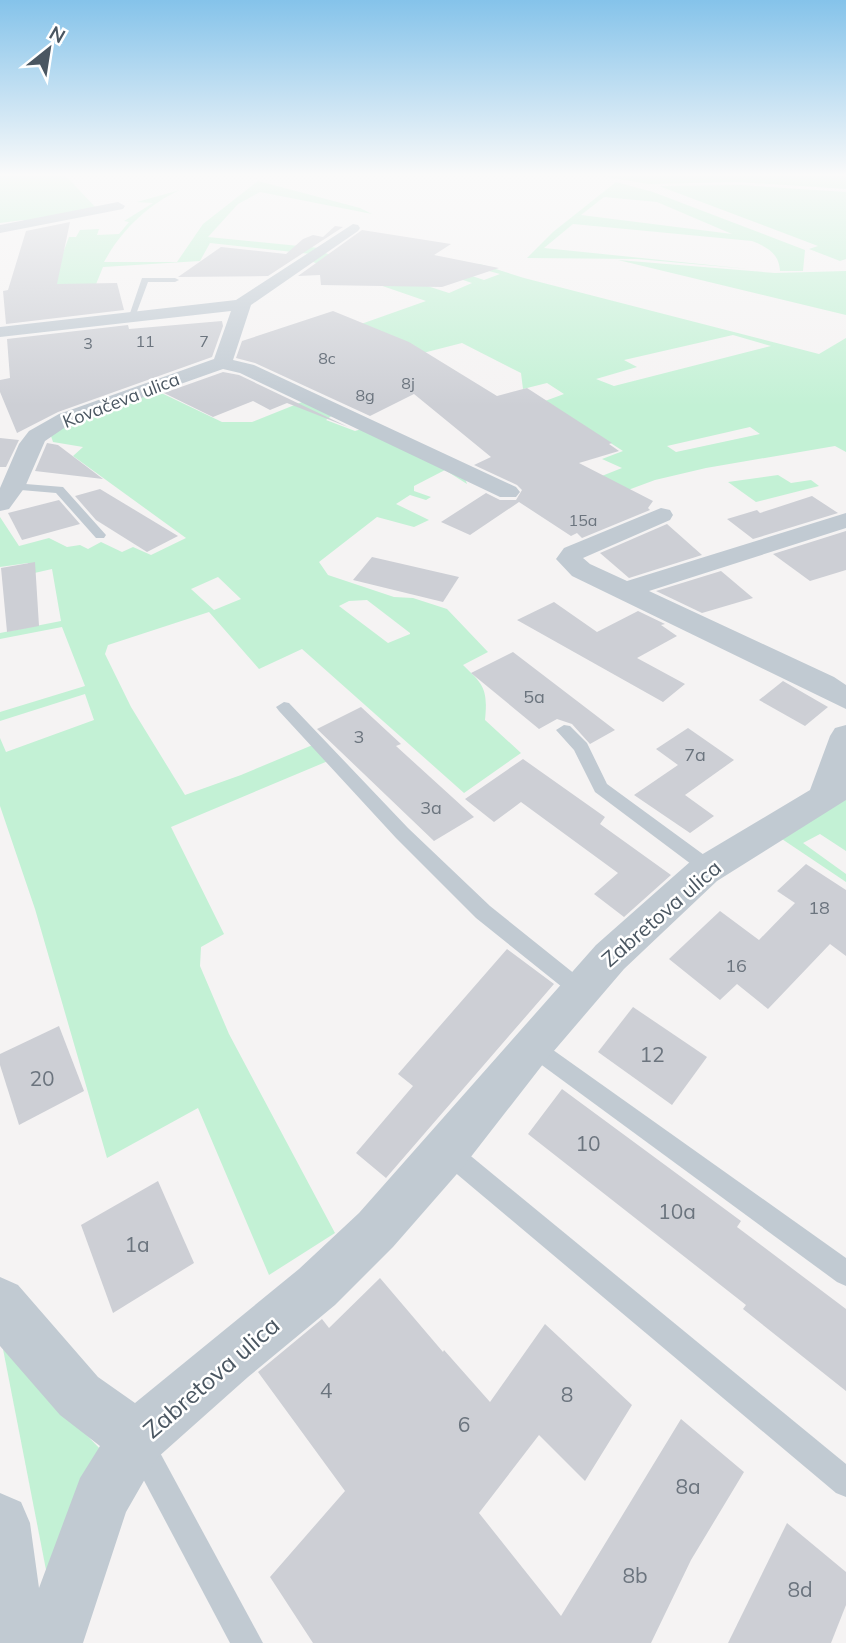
<svg xmlns="http://www.w3.org/2000/svg" width="846" height="1643" font-family="Mulish,sans-serif">
	<rect width="100%" height="100%" fill="#f5f3f3"/>
	<g fill="#c3f1d5" fill-rule="evenodd">
		<path d="M0,176H66L96,208L27,224L23,220L0,223Z"/>
		<path d="M613,176H846V189L737,182L649,184L606,177Z"/>
		<path d="M258,181L360,208L372,214L260,192L238,204L208,237L319,248L311,254L210,243L200,261L103,267L92,294L46,298L69,237H76L80,230L99,229L97,235L119,234L129,222L124,221L153,203L137,202L180,190C147,205 121,231 104,262H177L203,224Z"/>
		<path d="M616,182L653,192L805,250L803,271H780C779,253 767,247 752,241L573,224L544,248L749,269L637,259L527,258L553,232ZM604,197L657,202L732,234L581,215Z"/>
		<path d="M741,185L846,192V259L840,261L809,249L818,246L659,186Z"/>
		<path d="M325,253L449,293L472,283L439,272L415,257L484,280L500,274L474,267L480,264L524,278L819,354L846,338V452L835,446L706,468L655,480L601,500L579,485L622,468L602,459L623,451L545,401L564,394L547,383L523,389L521,373L462,343L376,365L316,340L426,301L310,261ZM733,335L771,346L614,386L596,379L637,367L624,360ZM750,427L760,434L676,452L667,446Z"/>
		<path d="M618,260L775,273L846,271V315Z"/>
		<path d="M153,389L222,422H252L307,400L334,414L326,420L355,431L365,428L465,478L467,484L445,470L414,486V491L431,497L426,500L410,495L396,504L429,520L414,527L377,517L319,562L328,575L394,597L413,598L447,609L488,652L463,665C484,685 488,689 485,720L521,753L464,793L302,649L259,669L209,612L108,645L105,654L131,707L185,795L241,775L315,744L328,761L171,827L224,934L201,947L200,966L229,1034L335,1233L269,1275L198,1108L107,1158L35,909L0,806V738L6,752L94,720L85,694L0,721V712L85,686L62,627L0,639V633L61,621L52,569L30,574L28,563L0,567V517L19,546L49,538L67,547L80,545L88,549L101,542L122,552L133,547L151,555L186,538L73,456L83,447L53,442L51,436L65,423ZM218,577L241,599L214,610L191,589ZM367,600L410,633V634L388,643L339,606L349,601Z"/>
		<path d="M778,475L791,483L811,480L819,486L756,502L728,482Z"/>
		<path d="M846,799V851L820,834L803,843L846,874V882L779,837Z"/>
		<path d="M3,1349L103,1452L48,1580Z"/>
	</g>
	<g fill="#cdcfd5">
		<path d="M70,222L57,284L117,283L124,310L6,324L3,291L8,290L26,231Z"/>
		<path d="M335,226L343,227L268,276L178,277L221,247L286,254L303,239L313,235L323,237Z"/>
		<path d="M362,230L451,244L434,255L499,268L442,287L321,285L320,275L298,276Z"/>
		<path d="M333,311L409,342L497,396L527,388L612,443L609,444L619,451L579,463L653,501L648,508L650,510L582,538L577,533L571,536L519,502L470,535L441,522L486,493L500,500H516L522,490L517,485L474,465L491,457L414,394L370,416L255,363L236,358L242,341Z"/>
		<path d="M222,321L223,326L212,357L58,412L17,433L0,392V380L10,378L7,339L128,325L129,329Z"/>
		<path d="M223,372L239,375L348,427L287,403L270,410L253,401L213,417L164,393Z"/>
		<path d="M0,438L19,440L6,467H0Z"/>
		<path d="M47,443L58,445L103,479L35,471Z"/>
		<path d="M100,489L178,536L147,552L96,520L75,496Z"/>
		<path d="M812,496L838,513L753,539L727,519L757,510L760,513Z"/>
		<path d="M59,500L80,524L22,540L8,513Z"/>
		<path d="M667,524L702,555L629,578L600,553Z"/>
		<path d="M846,531V570L810,581L773,554Z"/>
		<path d="M372,557L459,577L443,602L353,580Z"/>
		<path d="M35,562L39,626L7,632L1,568Z"/>
		<path d="M721,571L753,598L702,613L656,591Z"/>
		<path d="M554,602L597,632L638,611L665,624L661,625L677,636L637,658L685,684L663,702L517,620Z"/>
		<path d="M513,652L615,730L590,744L572,724L557,719L539,729L471,673Z"/>
		<path d="M783,681L828,707L805,726L759,700Z"/>
		<path d="M361,707L401,744L396,746L474,817L434,841L317,729Z"/>
		<path d="M688,728L734,760L685,795L714,816L690,833L634,795L678,765L656,749Z"/>
		<path d="M523,759L605,817L600,824L671,875L624,917L594,894L618,873L521,802L494,822L465,799Z"/>
		<path d="M806,864L846,890V956L830,944L768,1009L737,984L720,1000L669,959L720,911L759,940L795,903L777,891Z"/>
		<path d="M507,949L554,984L386,1178L356,1153L413,1086L398,1074Z"/>
		<path d="M633,1007L707,1057L672,1105L598,1052Z"/>
		<path d="M59,1026L84,1091L19,1125L0,1065V1054Z"/>
		<path d="M562,1089L741,1221L737,1227L846,1309V1391L743,1309L746,1305L528,1134Z"/>
		<path d="M158,1181L194,1263L113,1313L81,1225Z"/>
		<path d="M380,1278L443,1352L444,1350L490,1402L545,1324L632,1405L585,1481L539,1435L479,1513L561,1616L681,1419L744,1472L691,1560L651,1643H313L270,1577L345,1491L258,1372L322,1319L329,1328Z"/>
		<path d="M787,1523L846,1572V1605L831,1643H728Z"/>
	</g>
	<g fill="none" stroke-linecap="round" stroke-linejoin="round">
		<g fill="#c1cad2" fill-rule="evenodd">
			<path d="M142,278H175L179,280L175,282H148L135,317L128,319Z"/>
			<path d="M13,483L63,487L106,535L104,538H96L56,493L9,489V485Z"/>
			<path d="M284,702L289,703L408,828L490,906L586,983L589,989L586,995L579,998L572,995L476,918L396,838L279,711L276,707Z"/>
			<path d="M564,725L570,726L587,743L607,784L715,863L718,868L715,873L709,875L703,873L595,792L574,750L556,730Z"/>
			<path d="M532,1035L846,1258V1286L837,1282L524,1052L521,1045L524,1038Z"/>
			<path d="M447,1139L455,1143L846,1464V1497L836,1493L439,1159L435,1151L439,1143Z"/>
			<path d="M141,1432L151,1436L263,1643H230L131,1456L127,1446L131,1436Z"/>
		</g>
		<g fill="#c1cad2" fill-rule="evenodd">
			<path d="M118,202L125,206L123,209L0,233V225Z"/>
			<path d="M353,224L358,225L360,228L358,231L251,305L233,360L254,365L516,487L520,492L516,497H500L240,373L223,369L73,422L45,441L25,487L9,509L0,511V488L19,444L29,431L59,414L214,359L231,311L0,337V327L236,300Z"/>
			<path d="M661,508L670,510L673,515L670,520L583,558L590,564L627,581L846,513V528L649,591L834,677L846,685V709L572,576L556,559L564,548Z"/>
			<path d="M846,725V800L717,881L624,969L547,1059L463,1167L393,1247L335,1305L248,1377L157,1458L126,1512L83,1643H0V1493L21,1502L30,1523L39,1588L80,1478L100,1446L60,1415L0,1346V1277L18,1285L98,1377L135,1403L299,1269L359,1213L596,945L691,861L810,790L830,736L835,728Z"/>
		</g>
	</g>
	<linearGradient id="sky" x2="0" y2="1"><stop stop-color="#85c3ea"/><stop offset="0.43" stop-color="#fafafa"/><stop offset="1" stop-color="#fafafa" stop-opacity="0"/></linearGradient>
	<rect width="846" height="406" fill="url(#sky)"/>
	<g text-anchor="middle" dominant-baseline="central" stroke-width="5" stroke-linejoin="round" paint-order="stroke">
		<g font-size="16" fill="#6b747e">
			<text x="145" y="341">11</text>
			<text x="204" y="341">7</text>
			<text x="88" y="343">3</text>
			<text x="327" y="358">8c</text>
			<text x="408" y="383">8j</text>
			<text x="365" y="395">8g</text>
			<text x="583" y="520">15a</text>
		</g>
		<g font-size="18" fill="#4a5661" stroke="#fff">
			<text transform="translate(121 400) rotate(-21)">Kovačeva ulica</text>
		</g>
		<g font-size="18" fill="#6b747e">
			<text x="534" y="696">5a</text>
			<text x="359" y="736">3</text>
			<text x="695" y="754">7a</text>
			<text x="431" y="807">3a</text>
			<text x="819" y="907">18</text>
			<text x="736" y="965">16</text>
		</g>
		<g font-size="21" fill="#4a5661" stroke="#fff">
			<text transform="translate(661 913) rotate(-41)">Zabretova ulica</text>
		</g>
		<g font-size="21" fill="#6b747e">
			<text x="652" y="1054">12</text>
			<text x="42" y="1078">20</text>
			<text x="588" y="1143">10</text>
			<text x="677" y="1211">10a</text>
			<text x="137" y="1244">1a</text>
			<text x="326" y="1390">4</text>
			<text x="567" y="1394">8</text>
			<text x="464" y="1424">6</text>
			<text x="688" y="1486">8a</text>
			<text x="635" y="1575">8b</text>
			<text x="800" y="1589">8d</text>
		</g>
		<g font-size="24" fill="#4a5661" stroke="#fff">
			<text transform="translate(211 1377) rotate(-41)">Zabretova ulica</text>
		</g>
	</g>
	<g transform="translate(49 49) rotate(30)" stroke="#ffffff" stroke-width="5" paint-order="stroke">
	<path d="M0-5L12 26L0 18L-12 26Z" fill="#4a5661"/>
	<text y="-10" font-size="19" font-weight="bold" text-anchor="middle" fill="#4a5661">N</text>
	</g>
</svg>
